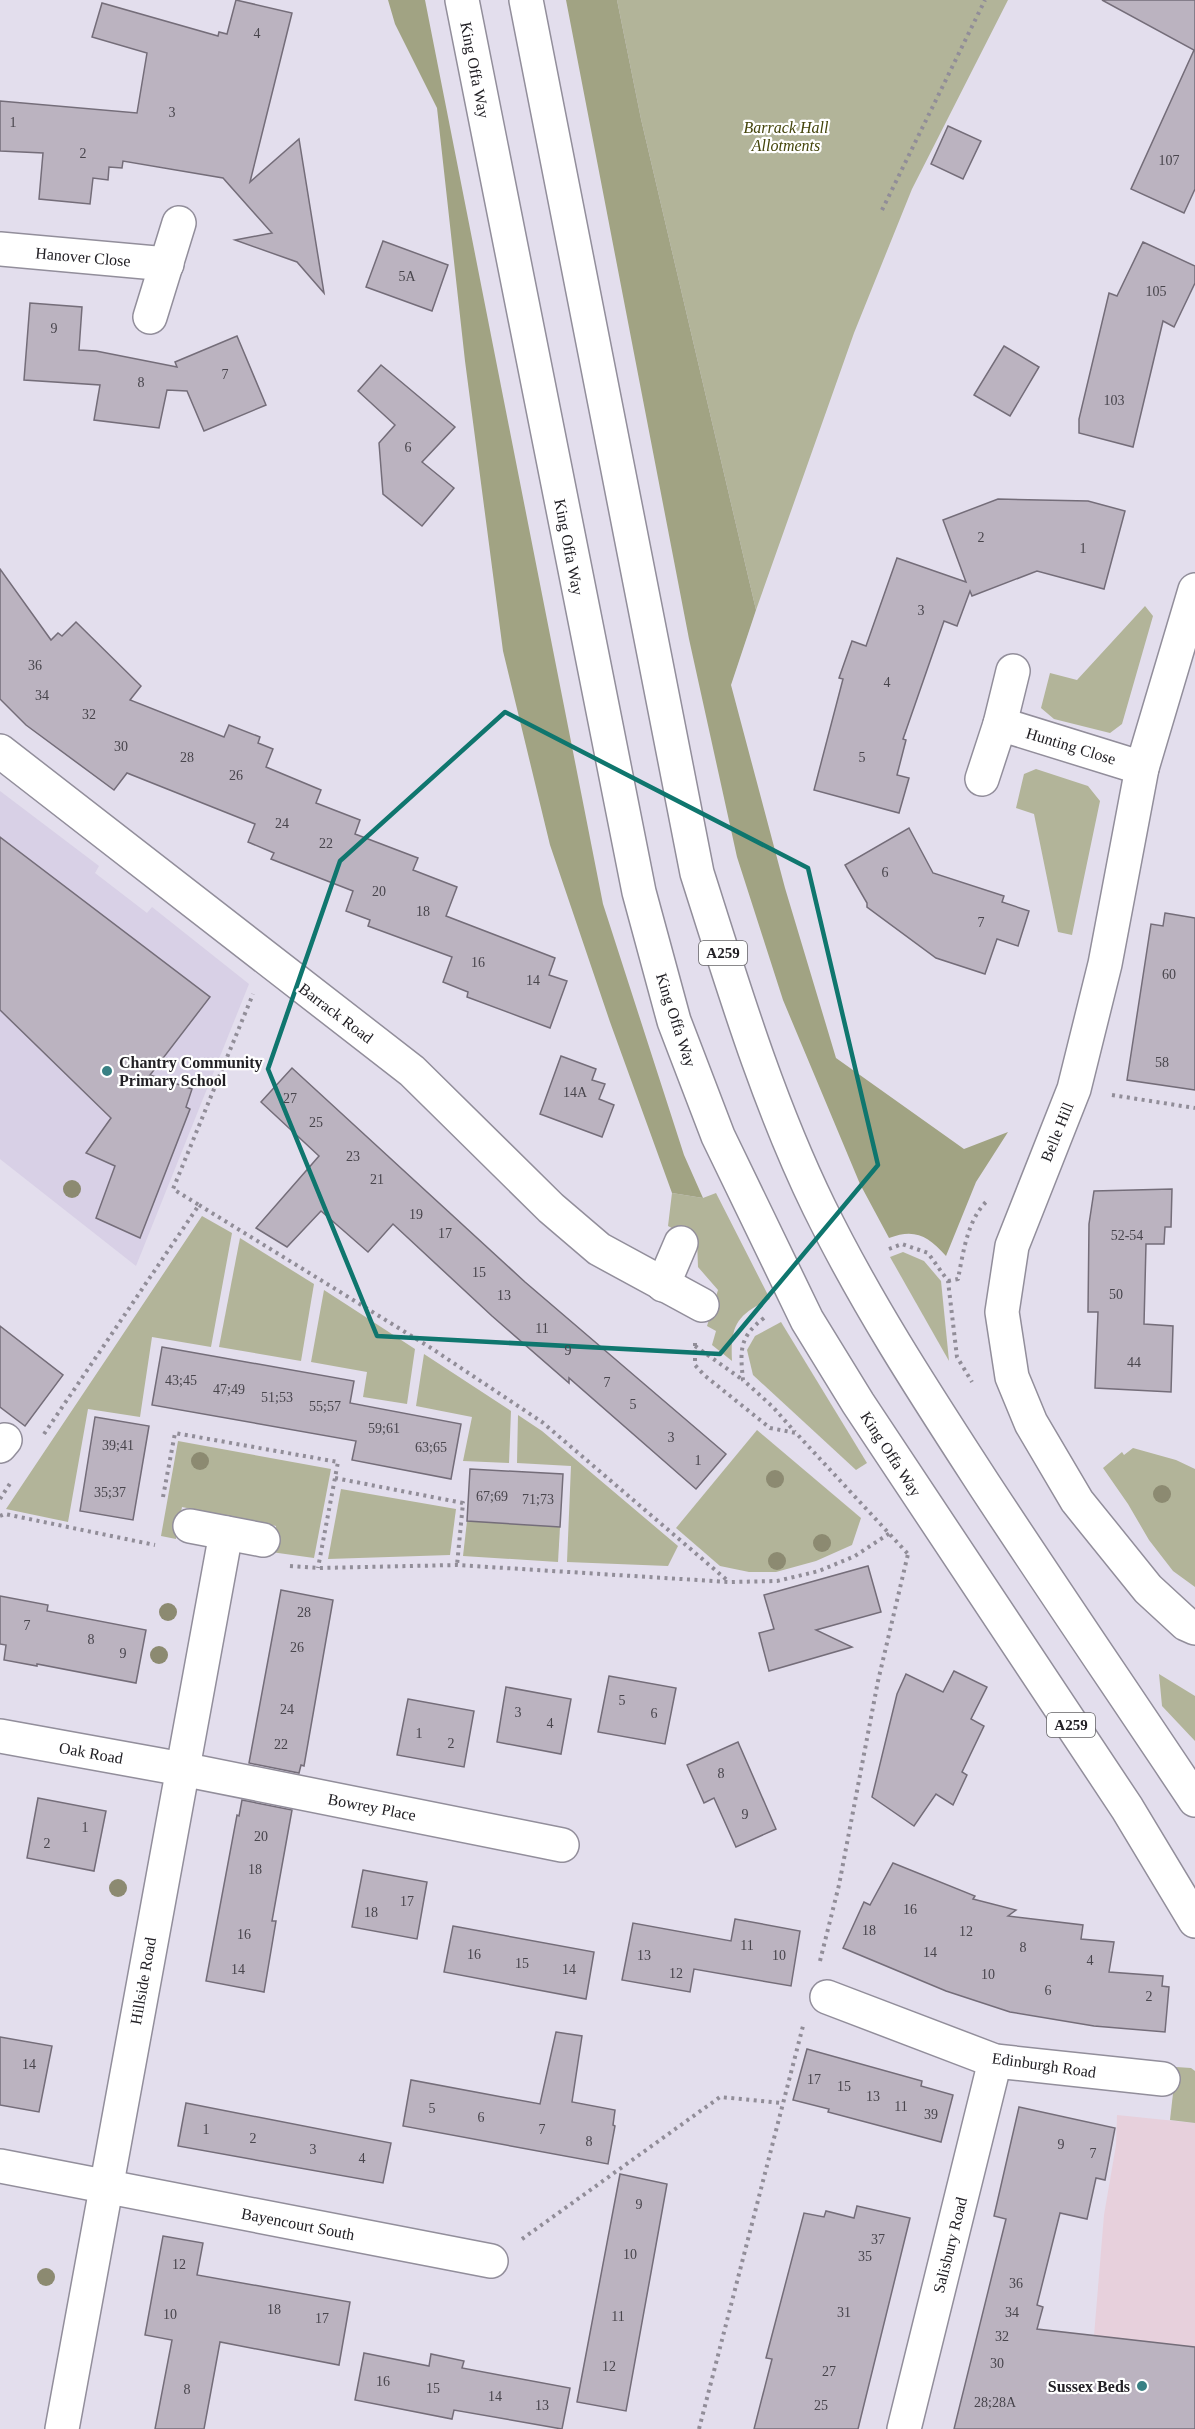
<svg xmlns="http://www.w3.org/2000/svg" width="1195" height="2429" font-family="Georgia,serif">
	<rect width="100%" height="100%" fill="#e3deed"/>
	<path fill="#e7d0dc" d="M1117,2115L1195,2123V2429H1084L1094,2336L1104,2215L1116,2145Z"/>
	<path fill="#d8d0e6" d="M0,791L99,866L95,873L147,913L152,907L249,984L136,1266L0,1159Z"/>
	<g fill="#b2b499">
		<path d="M617,0H1008L912,189L854,333L756,610L641,119Z"/>
		<path d="M1145,606L1153,616L1122,724L1110,733L1054,719L1041,708L1050,673L1077,680Z"/>
		<path d="M1036,769L1088,786L1100,801L1072,935L1058,932L1034,814L1016,808L1024,774Z"/>
		<path d="M672,1193L703,1198L716,1193L770,1299C738,1314 730,1324 732,1361L712,1345L716,1331L707,1326L718,1290L698,1267L697,1241L668,1226Z"/>
		<path d="M202,1216L232,1233L211,1347L152,1337L140,1417L88,1409L68,1522L6,1509Z"/>
		<path d="M240,1238L314,1284L301,1361L219,1347Z"/>
		<path d="M903,1252L924,1261L941,1281L949,1361L890,1257Z"/>
		<path d="M324,1290L415,1349L407,1404L363,1397L367,1372L311,1362Z"/>
		<path d="M781,1322L867,1463L856,1470L753,1375L747,1350L755,1336Z"/>
		<path d="M424,1354L511,1411L509,1463L463,1461L472,1417L416,1406Z"/>
		<path d="M518,1415L542,1431L678,1546L668,1566L567,1562L571,1466L517,1463Z"/>
		<path d="M757,1430L861,1518L852,1545L816,1561L776,1572H749L720,1566L676,1528Z"/>
		<path d="M178,1441L331,1469L314,1558L271,1552L276,1526L182,1507L176,1539L161,1536Z"/>
		<path d="M1133,1448L1176,1460L1195,1469V1587L1173,1571L1149,1540L1128,1504L1103,1468L1122,1452L1124,1455Z"/>
		<path d="M341,1489L456,1509L450,1555L328,1559Z"/>
		<path d="M467,1521L560,1527L558,1562L463,1556Z"/>
		<path d="M1159,1674L1195,1696V1741L1162,1706Z"/>
		<path d="M1176,2067L1191,2068L1195,2071V2123L1170,2120Z"/>
	</g>
	<g fill="#a1a383">
		<path d="M388,0H425L603,904L684,1155L703,1198L672,1193L610,1022L550,845L527,750L503,651L465,361L437,108L395,24Z"/>
		<path d="M566,0H617L641,119L756,610L731,685L785,888L836,1058L964,1149L1008,1132L976,1182L946,1256C928,1236 915,1228 889,1238L860,1184L783,1000L737,857L689,639Z"/>
	</g>
	<g fill="#bbb3c0" stroke="#746d79" stroke-width="1.5">
		<path d="M236,0L292,13L250,182L299,139L324,293L297,262L235,240L272,233L223,178L123,161L122,168L109,167L108,180L93,178L90,204L39,199L43,153L0,151V101L137,113L147,53L92,37L102,3L218,36L219,32L227,34Z"/>
		<path d="M1102,0H1195V189L1184,213L1131,189L1194,50Z"/>
		<path d="M948,126L981,141L963,179L931,164Z"/>
		<path d="M383,241L448,265L432,311L366,287Z"/>
		<path d="M1143,242L1195,266V283L1174,327L1163,321L1133,447L1079,433V419L1109,293L1117,296Z"/>
		<path d="M30,303L82,307L79,350L96,351L177,367L175,362L237,336L266,405L204,431L187,391L167,390L159,428L94,420L100,385L24,380Z"/>
		<path d="M1004,346L1039,367L1010,416L974,395Z"/>
		<path d="M381,365L455,427L422,462L454,488L422,526L383,494L379,443L395,425L358,391Z"/>
		<path d="M998,499L1088,501L1125,511L1104,589L1037,571L972,596L970,591L957,626L944,621L903,739L906,740L897,775L909,778L899,813L814,790L843,679L839,678L852,641L866,646L897,558L966,582L943,520Z"/>
		<path d="M0,569L51,640L58,633L62,636L76,622L141,686L130,700L224,737L229,725L260,737L258,743L273,749L266,767L321,790L316,803L360,820L355,834L418,858L413,870L457,887L446,916L555,958L549,975L567,981L550,1028L467,997L468,992L443,982L452,957L368,926L370,920L346,911L353,891L271,859L274,853L248,842L255,824L127,773L114,790L26,725L0,699Z"/>
		<path d="M909,828L933,873L1004,896L1002,902L1029,911L1018,946L997,939L985,974L936,958L867,907V903L845,865Z"/>
		<path d="M0,837L210,997L150,1075L192,1089L186,1107L190,1109L140,1238L96,1218L115,1166L86,1153L111,1118L0,1010Z"/>
		<path d="M1165,913L1195,918V1090L1127,1080L1151,924L1163,926Z"/>
		<path d="M561,1056L596,1069L592,1080L605,1084L599,1099L614,1105L602,1137L540,1114Z"/>
		<path d="M292,1068L525,1282L726,1454L696,1489L569,1378V1383L492,1316L393,1224L368,1252L321,1211L287,1247L256,1228L319,1156L261,1102Z"/>
		<path d="M1172,1189L1171,1227H1165L1164,1244H1146L1144,1324L1173,1326L1171,1392L1095,1388L1098,1312H1088L1089,1224L1094,1191Z"/>
		<path d="M0,1326L63,1375L25,1426L0,1407Z"/>
		<path d="M162,1347L354,1381L350,1403L461,1424L451,1479L352,1460L356,1441L152,1405Z"/>
		<path d="M95,1417L149,1426L133,1520L80,1511Z"/>
		<path d="M470,1469L563,1474L560,1527L467,1521Z"/>
		<path d="M868,1566L881,1612L816,1630L852,1647L769,1671L759,1633L774,1629L764,1595Z"/>
		<path d="M281,1590L333,1600L304,1766L301,1765L299,1773L249,1763Z"/>
		<path d="M0,1596L48,1605L47,1611L146,1630L136,1683L37,1664V1666L4,1660L6,1645L0,1644Z"/>
		<path d="M954,1671L987,1687L971,1719L984,1726L962,1772L967,1775L953,1805L936,1794L914,1826L872,1797L897,1694L906,1674L943,1692Z"/>
		<path d="M609,1676L676,1688L665,1744L598,1732Z"/>
		<path d="M506,1687L571,1699L561,1754L497,1742Z"/>
		<path d="M408,1699L474,1711L464,1767L397,1755Z"/>
		<path d="M738,1742L776,1829L736,1847L714,1798L704,1803L687,1765Z"/>
		<path d="M38,1798L106,1811L94,1871L27,1858Z"/>
		<path d="M242,1800L292,1810L272,1921H276L264,1992L206,1981L237,1815L239,1816Z"/>
		<path d="M893,1863L975,1896L973,1899L1016,1910L1008,1916L1083,1925L1081,1939L1114,1942L1109,1972L1163,1976L1162,1986L1169,1987L1165,2032L1094,2026L1010,2012L946,1991L843,1948L864,1902L870,1905Z"/>
		<path d="M363,1870L427,1882L417,1939L352,1927Z"/>
		<path d="M735,1919L800,1931L791,1986L694,1969L690,1992L622,1980L633,1923L731,1941Z"/>
		<path d="M453,1926L594,1952L586,1999L444,1972Z"/>
		<path d="M556,2032L582,2036L572,2102L615,2110L613,2125L615,2126L608,2164L403,2126L411,2080L540,2104Z"/>
		<path d="M0,2037L52,2046L39,2112L0,2105Z"/>
		<path d="M807,2049L922,2081L921,2086L953,2095L941,2142L828,2112L829,2109L793,2100Z"/>
		<path d="M186,2103L391,2143L383,2183L178,2146Z"/>
		<path d="M1019,2107L1115,2128L1105,2180L1096,2178L1087,2219L1060,2213L1037,2305L1043,2307L1037,2329L1195,2347V2429H954L1006,2219L994,2216Z"/>
		<path d="M620,2174L667,2184L626,2411L577,2402Z"/>
		<path d="M857,2206L910,2218L858,2429H754L772,2359L766,2358L804,2213L824,2217L826,2211L854,2218Z"/>
		<path d="M163,2236L203,2243L197,2275L350,2302L339,2365L220,2342L204,2429H155L172,2340L145,2335Z"/>
		<path d="M364,2353L429,2366L431,2354L464,2361L462,2368L570,2388L562,2429L454,2410L452,2419L355,2400Z"/>
	</g>
	<g fill="none" stroke-linecap="round" stroke-linejoin="round">
		<g stroke="#928e9b" stroke-width="36">
			<g id="minor">
				<path d="M0,249L167,264"/>
				<path d="M150,317L179,223"/>
				<path d="M1195,590L1142,768L1105,964L1074,1089L1012,1246L1002,1312L1012,1377L1031,1423L1077,1501L1148,1589L1186,1624L1195,1628"/>
				<path d="M1000,724L1142,768"/>
				<path d="M0,751L412,1071L551,1208L599,1249L702,1305"/>
				<path d="M982,779L1000,724L1013,671"/>
				<path d="M663,1285L681,1243"/>
				<path d="M0,1446L5,1440"/>
				<path d="M190,1526L263,1540"/>
				<path d="M0,1736L182,1769L562,1845"/>
				<path d="M827,1997L995,2061L1163,2079"/>
				<path d="M0,2166L491,2261"/>
				<path d="M62,2429L226,1533"/>
				<path d="M904,2429L995,2061"/>
			</g>
		</g>
		<g stroke="#928e9b" stroke-width="36">
			<g id="trunk">
				<path d="M462,0L639,892L674,1021L718,1136L807,1320L858,1403L1127,1808L1195,1921"/>
				<path d="M526,0L697,873C733,986 767,1100 819,1207C867,1305 926,1395 985,1486C1054,1591 1125,1695 1195,1800"/>
			</g>
		</g>
		<g stroke="#918d98" stroke-width="4" stroke-dasharray="3 4.5" stroke-linecap="butt">
			<path d="M882,210L985,0"/>
			<path d="M1112,1095L1195,1108"/>
			<path d="M199,1205L431,1348L542,1422L728,1581"/>
			<path d="M889,1249L902,1244L928,1253L948,1281L957,1357L972,1382"/>
			<path d="M948,1281L958,1279C963,1254 967,1221 986,1202"/>
			<path d="M764,1318C739,1337 740,1350 743,1380L773,1407L795,1432"/>
			<path d="M695,1343V1365L704,1375L770,1428L796,1433L909,1555"/>
			<path d="M695,1346L743,1380"/>
			<path d="M44,1434L199,1205L173,1189L253,994"/>
			<path d="M335,1478L463,1503L457,1565"/>
			<path d="M163,1497L175,1433L338,1462L318,1568"/>
			<path d="M0,1499L11,1482"/>
			<path d="M0,1516L5,1514L155,1545"/>
			<path d="M290,1566L318,1568L457,1565L729,1582L777,1581L819,1571L855,1556L890,1533"/>
			<path d="M820,1961L839,1885L878,1681L908,1554"/>
			<path d="M522,2239L720,2097L782,2103"/>
			<path d="M699,2429L803,2026"/>
		</g>
		<use href="#minor" stroke="#fff" stroke-width="33"/>
		<use href="#trunk" stroke="#fff" stroke-width="33"/>
	</g>
	<g fill="#8c8a71">
		<circle cx="72" cy="1189" r="9"/>
		<circle cx="200" cy="1461" r="9"/>
		<circle cx="775" cy="1479" r="9"/>
		<circle cx="1162" cy="1494" r="9"/>
		<circle cx="822" cy="1543" r="9"/>
		<circle cx="777" cy="1561" r="9"/>
		<circle cx="168" cy="1612" r="9"/>
		<circle cx="159" cy="1655" r="9"/>
		<circle cx="118" cy="1888" r="9"/>
		<circle cx="46" cy="2277" r="9"/>
	</g>
	<path fill="none" stroke="#0f766e" stroke-width="4.5" stroke-linejoin="round" d="M505,712L808,868L878,1165L720,1354L377,1336L268,1069L340,861Z"/>
	<g fill="#388084" stroke="#fff" stroke-width="2">
		<circle cx="107" cy="1071" r="6"/>
		<circle cx="1142" cy="2386" r="6"/>
	</g>
	<g text-anchor="middle" dominant-baseline="central" stroke-width="4.5" stroke-linejoin="round" paint-order="stroke">
		<g font-size="14" fill="#48454c">
			<text x="257" y="33">4</text>
			<text x="172" y="112">3</text>
			<text x="13" y="122">1</text>
			<text x="83" y="153">2</text>
			<text x="1169" y="160">107</text>
			<text x="407" y="276">5A</text>
			<text x="1156" y="291">105</text>
			<text x="54" y="328">9</text>
			<text x="225" y="374">7</text>
			<text x="141" y="382">8</text>
			<text x="1114" y="400">103</text>
			<text x="408" y="447">6</text>
			<text x="981" y="537">2</text>
			<text x="1083" y="548">1</text>
			<text x="921" y="610">3</text>
			<text x="35" y="665">36</text>
			<text x="887" y="682">4</text>
			<text x="42" y="695">34</text>
			<text x="89" y="714">32</text>
			<text x="121" y="746">30</text>
			<text x="187" y="757">28</text>
			<text x="862" y="757">5</text>
			<text x="236" y="775">26</text>
			<text x="282" y="823">24</text>
			<text x="326" y="843">22</text>
			<text x="885" y="872">6</text>
			<text x="379" y="891">20</text>
			<text x="423" y="911">18</text>
			<text x="981" y="922">7</text>
			<text x="478" y="962">16</text>
			<text x="1169" y="974">60</text>
			<text x="533" y="980">14</text>
			<text x="1162" y="1062">58</text>
			<text x="575" y="1092">14A</text>
			<text x="290" y="1098">27</text>
			<text x="316" y="1122">25</text>
			<text x="353" y="1156">23</text>
			<text x="377" y="1179">21</text>
			<text x="416" y="1214">19</text>
			<text x="445" y="1233">17</text>
			<text x="1127" y="1235">52-54</text>
			<text x="479" y="1272">15</text>
			<text x="1116" y="1294">50</text>
			<text x="504" y="1295">13</text>
			<text x="542" y="1328">11</text>
			<text x="568" y="1350">9</text>
			<text x="1134" y="1362">44</text>
			<text x="181" y="1380">43;45</text>
			<text x="607" y="1382">7</text>
			<text x="229" y="1389">47;49</text>
			<text x="277" y="1397">51;53</text>
			<text x="633" y="1404">5</text>
			<text x="325" y="1406">55;57</text>
			<text x="384" y="1428">59;61</text>
			<text x="671" y="1437">3</text>
			<text x="118" y="1445">39;41</text>
			<text x="431" y="1447">63;65</text>
			<text x="698" y="1460">1</text>
			<text x="110" y="1492">35;37</text>
			<text x="492" y="1496">67;69</text>
			<text x="538" y="1499">71;73</text>
			<text x="304" y="1612">28</text>
			<text x="27" y="1625">7</text>
			<text x="91" y="1639">8</text>
			<text x="297" y="1647">26</text>
			<text x="123" y="1653">9</text>
			<text x="622" y="1700">5</text>
			<text x="287" y="1709">24</text>
			<text x="518" y="1712">3</text>
			<text x="654" y="1713">6</text>
			<text x="550" y="1723">4</text>
			<text x="419" y="1733">1</text>
			<text x="451" y="1743">2</text>
			<text x="281" y="1744">22</text>
			<text x="721" y="1773">8</text>
			<text x="745" y="1814">9</text>
			<text x="85" y="1827">1</text>
			<text x="261" y="1836">20</text>
			<text x="47" y="1843">2</text>
			<text x="255" y="1869">18</text>
			<text x="407" y="1901">17</text>
			<text x="910" y="1909">16</text>
			<text x="371" y="1912">18</text>
			<text x="869" y="1930">18</text>
			<text x="966" y="1931">12</text>
			<text x="244" y="1934">16</text>
			<text x="747" y="1945">11</text>
			<text x="1023" y="1947">8</text>
			<text x="930" y="1952">14</text>
			<text x="474" y="1954">16</text>
			<text x="644" y="1955">13</text>
			<text x="779" y="1955">10</text>
			<text x="1090" y="1960">4</text>
			<text x="522" y="1963">15</text>
			<text x="238" y="1969">14</text>
			<text x="569" y="1969">14</text>
			<text x="676" y="1973">12</text>
			<text x="988" y="1974">10</text>
			<text x="1048" y="1990">6</text>
			<text x="1149" y="1996">2</text>
			<text x="29" y="2064">14</text>
			<text x="814" y="2079">17</text>
			<text x="844" y="2086">15</text>
			<text x="873" y="2096">13</text>
			<text x="901" y="2106">11</text>
			<text x="432" y="2108">5</text>
			<text x="931" y="2114">39</text>
			<text x="481" y="2117">6</text>
			<text x="206" y="2129">1</text>
			<text x="542" y="2129">7</text>
			<text x="253" y="2138">2</text>
			<text x="589" y="2141">8</text>
			<text x="1061" y="2144">9</text>
			<text x="313" y="2149">3</text>
			<text x="1093" y="2153">7</text>
			<text x="362" y="2158">4</text>
			<text x="639" y="2204">9</text>
			<text x="878" y="2239">37</text>
			<text x="630" y="2254">10</text>
			<text x="865" y="2256">35</text>
			<text x="179" y="2264">12</text>
			<text x="1016" y="2283">36</text>
			<text x="274" y="2309">18</text>
			<text x="844" y="2312">31</text>
			<text x="1012" y="2312">34</text>
			<text x="170" y="2314">10</text>
			<text x="618" y="2316">11</text>
			<text x="322" y="2318">17</text>
			<text x="1002" y="2336">32</text>
			<text x="997" y="2363">30</text>
			<text x="609" y="2366">12</text>
			<text x="829" y="2371">27</text>
			<text x="383" y="2381">16</text>
			<text x="433" y="2388">15</text>
			<text x="187" y="2389">8</text>
			<text x="495" y="2396">14</text>
			<text x="995" y="2402">28;28A</text>
			<text x="542" y="2405">13</text>
			<text x="821" y="2405">25</text>
		</g>
		<g fill="#fff" stroke="#646366" stroke-width="1.5">
			<rect x="699" y="941" width="48" height="24" rx="4.5"/>
			<rect x="1047" y="1713" width="48" height="24" rx="4.5"/>
		</g>
		<g font-size="15" font-weight="bold" fill="#222025">
			<text x="723" y="953">A259</text>
			<text x="1071" y="1725">A259</text>
		</g>
		<g font-size="16" fill="#222025" stroke="#fff">
			<text transform="translate(475 70) rotate(79)">King Offa Way</text>
			<text transform="translate(83 257) rotate(5)">Hanover Close</text>
			<text transform="translate(569 547) rotate(79)">King Offa Way</text>
			<text transform="translate(1071 746) rotate(17)">Hunting Close</text>
			<text transform="translate(336 1013) rotate(37)">Barrack Road</text>
			<text transform="translate(676 1020) rotate(72)">King Offa Way</text>
			<text transform="translate(1057 1132) rotate(-68)">Belle Hill</text>
			<text transform="translate(891 1454) rotate(57)">King Offa Way</text>
			<text transform="translate(91 1753) rotate(10)">Oak Road</text>
			<text transform="translate(372 1807) rotate(11)">Bowrey Place</text>
			<text transform="translate(143 1981) rotate(-80)">Hillside Road</text>
			<text transform="translate(1044 2065) rotate(8)">Edinburgh Road</text>
			<text transform="translate(298 2224) rotate(11)">Bayencourt South</text>
			<text transform="translate(950 2245) rotate(-76)">Salisbury Road</text>
		</g>
		<g font-size="16" font-style="italic" fill="#44450b" stroke="#fff">
			<text x="786" y="127">Barrack Hall<tspan x="786" dy="18">Allotments</tspan></text>
		</g>
		<g font-size="16" font-weight="bold" fill="#222025" stroke="#fff" text-anchor="start">
			<text x="119" y="1062">Chantry Community<tspan x="119" dy="18">Primary School</tspan></text>
			<text x="1130" y="2386" text-anchor="end">Sussex Beds</text>
		</g>
	</g>
</svg>
